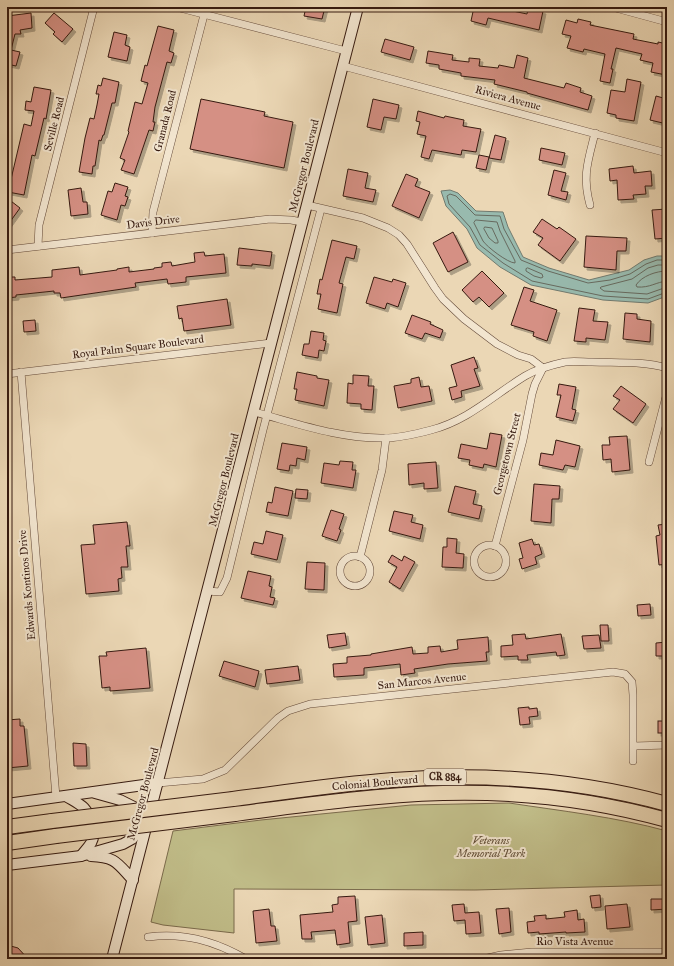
<svg xmlns="http://www.w3.org/2000/svg" width="674" height="966" font-family="'IM FELL Great Primer',serif">
	<defs>
		<filter id="shadow"><feDropShadow dx="3" dy="3" stdDeviation="0" flood-color="#0004"/></filter>
	</defs>
	<rect width="100%" height="100%" fill="#ebd7b5"/>
	<filter id="stains"><feTurbulence type="fractalNoise" baseFrequency=".005" numOctaves="4"/><feColorMatrix values="0 0 0 0 .2 0 0 0 0 .09 0 0 0 0 .02 0 0 0 .5 -.17"/></filter>
	<radialGradient id="worn" r=".72"><stop offset=".6" stop-color="#630" stop-opacity="0"/><stop offset="1" stop-color="#630" stop-opacity=".3"/></radialGradient>
	<path fill="#c0bc88" stroke="#7b6b4c" d="M509,803C562,811 616,817 667,831V885L475,890L234,889V933L163,925L151,922L173,831L261,820L411,805Z"/>
	<path fill="#98baae" stroke="#717a6f" d="M450,190L458,193L476,211L503,212L508,227L523,257L549,268L589,280L629,270L644,260L657,256H667V296L648,303L603,300L531,285L500,267L477,248L467,229L446,206L441,191Z"/>
	<g fill="none" stroke-linecap="round" stroke-linejoin="round">
		<g stroke="#676a5f" stroke-width="1">
			<path d="M476,220L497,222L500,231L515,261V263C508,263 487,247 483,241C480,235 477,229 474,223Z"/>
			<path d="M485,227L492,228L498,241V243H495L489,238L484,229Z"/>
			<path d="M667,260H657L646,264L630,274L610,280L588,283L548,271L521,260L504,229L500,216L475,215L456,196L450,194L447,196L449,204L470,227L480,245L503,263L532,281L603,296L648,299L667,292"/>
			<path d="M667,265H658L648,268L632,279L601,287L600,288L604,291L647,294L667,287"/>
			<path d="M528,268L542,274L543,277L541,278L534,276L526,271V269Z"/>
			<path d="M667,271C656,271 642,276 636,285L637,287C650,288 656,282 667,281"/>
		</g>
	</g>
	<g fill="#d59084" stroke="#361a10" filter="url(#shadow)">
		<path d="M306,7H325L322,19L304,16Z"/>
		<path d="M474,7H509L508,10L527,14L528,8L543,11L539,30L488,18L486,25L471,21Z"/>
		<path d="M31,13L32,28L20,30L21,34H15L11,50L20,52L16,66L7,64V16Z"/>
		<path d="M54,13L73,29L62,42L53,34L55,32L45,23Z"/>
		<path d="M578,19L591,22L590,25L634,34L633,39L658,44V42L667,44L666,75L651,72L653,63L640,60L642,54L616,48L611,69H613L610,83L600,81L605,54L584,49L583,52L567,48L571,36L562,34L566,20L577,23Z"/>
		<path d="M158,26L174,30L169,51L174,53L171,63L167,62L155,107L153,122H155L153,131L149,130L134,174L121,170L125,160L120,158L129,132L128,131L135,102L142,104L148,83L141,81L145,65L147,66Z"/>
		<path d="M114,32L127,35L125,45L130,47L127,61L108,57Z"/>
		<path d="M385,39L414,47L410,60L381,52Z"/>
		<path d="M428,51L453,55L452,60L469,62V58L480,59L479,66L498,68L499,65L514,68L517,55L528,58L524,78L564,88L566,83L581,88L580,92L592,96L588,110L527,93V92L494,84L495,80L461,76V73L439,69V65L426,63Z"/>
		<path d="M103,78L119,82L115,103H112L104,135H103L101,141L99,140L95,166H93L92,174L79,172L85,138L90,118L94,119L97,105L99,94H96L98,85L101,86Z"/>
		<path d="M627,79L641,82L634,121L616,118V115L607,113L611,90L625,92Z"/>
		<path d="M34,87L51,90L46,119L44,118L35,156L32,155L24,195L8,192L24,124L31,126L34,111L25,110L26,101L31,102Z"/>
		<path d="M656,96L667,99L665,108H667V124L650,120Z"/>
		<path d="M201,99L265,112L264,116L293,122L284,168L190,149Z"/>
		<path d="M373,99L399,105L396,119L384,117L381,130L367,127Z"/>
		<path d="M418,111L444,118L445,116L464,120L463,126L481,129L476,152L462,150L461,155L432,150L429,159L421,157L426,136L417,134L420,122L416,121Z"/>
		<path d="M495,135L506,138L501,160L489,158Z"/>
		<path d="M541,148L565,153L562,165L539,160Z"/>
		<path d="M479,155L489,157L486,170L476,168Z"/>
		<path d="M633,166L634,173L651,171L652,186H645L646,194L633,195L634,199L618,200L617,180L610,181L609,169Z"/>
		<path d="M348,169L368,173L365,188L376,190L373,202L343,196Z"/>
		<path d="M554,170L566,173L561,191L568,192L566,200L548,195Z"/>
		<path d="M406,174L418,179L415,186L430,192L419,218L392,206Z"/>
		<path d="M115,183L128,187L125,196L128,197L125,206L121,205L117,220L101,215L108,191L112,192Z"/>
		<path d="M81,188L83,202H87L88,214L71,216L68,190Z"/>
		<path d="M7,198L20,208L7,226Z"/>
		<path d="M667,209V238L655,239L652,210Z"/>
		<path d="M542,219L557,229L559,227L576,239L560,261L538,245L543,238L533,232Z"/>
		<path d="M453,232L468,262L448,272L433,243Z"/>
		<path d="M586,236L627,238L626,251H617L616,270L584,267Z"/>
		<path d="M332,240L357,246L354,259L346,257L339,283L343,284L337,313L318,309L321,294H317L320,279L322,280Z"/>
		<path d="M239,248L272,252L270,266L252,264V266L237,265Z"/>
		<path d="M204,252L205,256L224,254L226,273L186,277V282L168,284L167,279L135,283L136,287L61,298L60,293H54V291L16,295V297L7,298V277H15V280L52,277V270L79,267L80,275L117,270V269L129,267V272L154,269V268L162,267V263L171,262L172,266L195,262L194,253Z"/>
		<path d="M482,271L504,293L489,307L479,297L473,302L462,290Z"/>
		<path d="M374,277L392,282L393,279L406,283L398,307L387,303L385,309L366,303Z"/>
		<path d="M524,287L534,290L530,301L557,310L547,341L533,336L534,332L511,325Z"/>
		<path d="M227,299L231,325L184,331L182,318L179,319L177,306Z"/>
		<path d="M579,308L595,310L593,321L608,322L605,340L586,338V342L574,341Z"/>
		<path d="M625,313L637,314V319L651,321L650,342L623,339Z"/>
		<path d="M412,315L431,322L430,324L443,330L440,338L425,333L422,339L405,333Z"/>
		<path d="M35,320L36,331L24,332L23,321Z"/>
		<path d="M311,331L324,333L323,340L326,341L324,351L319,350L318,358L302,355L304,344H309Z"/>
		<path d="M474,357L478,368L474,369L480,386L461,391L462,397L452,400L449,388L457,386L451,365Z"/>
		<path d="M297,372L317,376V378L329,380L324,406L295,400L297,389H294Z"/>
		<path d="M353,375L369,376L368,386H374L372,410L361,409V404L347,403L348,383L353,384Z"/>
		<path d="M419,377L421,387L429,386L432,401L398,408L394,386L411,383V379Z"/>
		<path d="M559,384L576,387L572,409L576,410L573,421L556,417L561,395H557Z"/>
		<path d="M621,386L646,404L633,423L613,409L620,400L613,396Z"/>
		<path d="M490,433L502,435L496,467L484,464L483,468L469,465L470,460L458,458L461,444L487,449Z"/>
		<path d="M627,436L630,470L612,472L611,459L603,460L602,445H610L609,437Z"/>
		<path d="M556,440L580,446L575,467L565,465L563,470L539,465L541,453L553,455Z"/>
		<path d="M282,443L307,447L305,460L297,458L296,466L290,465L289,471L277,469Z"/>
		<path d="M340,461L353,462L352,470H356L353,488L321,483L324,463L339,465Z"/>
		<path d="M436,462L438,488L424,489V483L409,485L408,464Z"/>
		<path d="M534,484L560,486L559,499H552L551,523L531,521Z"/>
		<path d="M455,486L476,491L473,504L482,506L479,519L448,512Z"/>
		<path d="M275,487L293,491L288,516L266,512L268,502L272,503Z"/>
		<path d="M296,489L308,490L307,499L295,498Z"/>
		<path d="M331,510L344,514L339,529L341,530L337,541L322,536Z"/>
		<path d="M394,511L413,515L411,522L423,525L420,539L389,531Z"/>
		<path d="M127,522L130,546H126L128,567H121L122,578L118,579L119,591L86,594L81,545L95,544L93,525Z"/>
		<path d="M667,524V564L659,565L656,536L660,535L658,525Z"/>
		<path d="M266,531L283,535L277,560L251,554L254,542L263,544Z"/>
		<path d="M447,538L457,539L456,553L464,554L463,568L442,567L443,547H447Z"/>
		<path d="M532,539L534,545L539,544L542,554L535,557L537,564L522,569L519,559L523,558L519,543Z"/>
		<path d="M392,555L402,561L404,556L415,562L400,589L389,582L397,567L388,562Z"/>
		<path d="M307,562L325,563L324,590L305,589Z"/>
		<path d="M248,571L271,576L269,586L272,587L270,597L275,598L273,605L241,598Z"/>
		<path d="M650,604L651,615L638,616L637,605Z"/>
		<path d="M600,625H608L609,641H601Z"/>
		<path d="M345,633L347,645L329,648L327,635Z"/>
		<path d="M525,634L526,639L561,634L565,655L557,656L556,652L527,655L528,660H518V656L501,657V646L513,645L512,635Z"/>
		<path d="M599,635L601,648L584,649L582,636Z"/>
		<path d="M488,637L489,652H486L487,661L448,664L414,669L415,673L401,675L400,664L364,668V675L334,677L333,664L347,663V657L371,655V654L412,647L413,654L428,653V647L440,646L441,652L458,649L457,640Z"/>
		<path d="M667,642V656H656V643Z"/>
		<path d="M146,648L150,688L110,691V687L102,688L99,656H107L106,652Z"/>
		<path d="M224,661L259,671L255,687L219,676Z"/>
		<path d="M298,666L300,680L267,684L265,670Z"/>
		<path d="M529,707V709L537,708L538,716L529,717L530,724L520,725L518,708Z"/>
		<path d="M20,719V726H24L28,766L7,768V720Z"/>
		<rect x="658" y="721" width="9" height="12"/>
		<path d="M73,743L86,744L87,766H74Z"/>
		<path d="M600,895L601,907L592,908L590,896Z"/>
		<path d="M355,896L357,921L348,922L350,943L337,945L335,930L311,932L312,939H302L300,915L333,912L332,905L338,904V897Z"/>
		<path d="M651,899H667V909L651,910Z"/>
		<path d="M464,904L465,913L479,912L481,933L466,934L465,920L454,921L452,905Z"/>
		<path d="M627,904L630,927L607,929L605,906Z"/>
		<path d="M509,908L511,932L499,934L496,909Z"/>
		<path d="M269,909L271,926H275L277,941L256,943L253,911Z"/>
		<path d="M577,910L578,920L584,919L585,932L566,933V932L539,934V932L528,933L527,922L535,921L534,916L546,915V919L565,917L564,912Z"/>
		<path d="M382,915L385,943L368,945L365,917Z"/>
		<path d="M423,932V945L404,946V933Z"/>
		<path d="M7,945L18,948L28,959H7Z"/>
	</g>
	<g fill="none" stroke-linecap="round" stroke-linejoin="round">
		<g stroke="#634939" stroke-width="8">
			<g id="street">
				<path d="M176,7L346,51"/>
				<path d="M612,7L667,22"/>
				<path d="M343,66L667,153"/>
				<path d="M307,205L363,218L388,228L399,235L407,244L435,288L443,299L464,319L497,344L518,355L531,359L543,368L535,384L532,394L523,440L495,546"/>
				<path d="M590,205C582,176 588,161 595,133"/>
				<path d="M152,233L153,212L204,15"/>
				<path d="M38,246L39,225L94,7"/>
				<path d="M7,250L270,219L291,220L302,222"/>
				<path d="M21,372L56,797"/>
				<path d="M7,374L271,343"/>
				<path d="M254,412C296,423 340,439 384,438C400,438 416,434 431,430C467,421 494,395 525,376C537,369 551,365 565,362C573,361 583,362 592,362C617,363 643,361 667,368"/>
				<path d="M649,462L667,393"/>
				<circle cx="490" cy="561" r="16"/>
				<circle cx="355" cy="571" r="15"/>
				<path d="M360,557L382,470L386,438"/>
				<path d="M208,591L220,592L227,578L263,430L321,209"/>
				<path d="M634,746L667,745"/>
				<path d="M158,783L203,779L225,770L278,718L288,711L310,704L613,672L625,674L632,682L633,695V761"/>
				<path d="M148,937C184,932 215,941 246,959"/>
				<path d="M483,959L501,955L532,952H667"/>
			</g>
		</g>
		<g stroke="#361a10" stroke-width="12">
			<g id="secondary">
				<path d="M95,793L120,800L140,810"/>
				<path d="M66,796C72,800 79,803 84,808C92,817 97,832 91,843C88,848 84,852 81,856"/>
				<path d="M7,804L158,783"/>
				<path d="M91,856C116,857 117,863 133,880"/>
				<path d="M7,865L81,856L123,844L132,839L146,822"/>
				<path d="M112,959L358,7"/>
			</g>
		</g>
		<g stroke="#361a10" stroke-width="16">
			<g id="highway">
				<path d="M233,799C286,792 339,784 393,780C484,773 579,780 667,804"/>
				<path d="M235,814C304,805 373,795 443,793C518,791 595,800 667,820"/>
				<path d="M7,827L52,821"/>
				<path d="M7,843L56,836"/>
			</g>
		</g>
		<use href="#street" stroke="#f2e5cf" stroke-width="7"/>
		<use href="#secondary" stroke="#f2e5cf" stroke-width="10"/>
		<use href="#highway" stroke="#ebd7b5" stroke-width="14"/>
		<g stroke="#361a10" stroke-width="16" stroke-linecap="butt">
			<g id="highway-bridge">
				<path d="M52,821L233,799"/>
				<path d="M56,836L235,814"/>
			</g>
		</g>
		<use href="#highway-bridge" stroke="#ebd7b5" stroke-width="14"/>
	</g>
	<g text-anchor="middle" dominant-baseline="central" stroke-width="4" stroke-linejoin="round" paint-order="stroke">
		<rect fill="#f2e5cf" stroke="#6e5749" stroke-width="1" x="424" y="769" width="42" height="16" rx="3"/>
		<g font-size="10" font-weight="bold" fill="#361a10">
			<text x="445" y="777">CR 884</text>
		</g>
		<g font-size="11" fill="#361a10" stroke="#f2e5cf">
			<text transform="translate(508 98) rotate(15)">Riviera Avenue</text>
			<text transform="translate(165 121) rotate(-76)">Granada Road</text>
			<text transform="translate(54 124) rotate(-76)">Seville Road</text>
			<text transform="translate(304 166) rotate(-76)">McGregor Boulevard</text>
			<text transform="translate(153 222) rotate(-7)">Davis Drive</text>
			<text transform="translate(138 347) rotate(-7)">Royal Palm Square Boulevard</text>
			<text transform="translate(507 454) rotate(-76)">Georgetown Street</text>
			<text transform="translate(224 480) rotate(-76)">McGregor Boulevard</text>
			<text transform="translate(27 585) rotate(-95)">Edwards Kontinos Drive</text>
			<text transform="translate(422 681) rotate(-6)">San Marcos Avenue</text>
			<text transform="translate(375 783) rotate(-5)">Colonial Boulevard</text>
			<text transform="translate(143 794) rotate(-75)">McGregor Boulevard</text>
			<text x="575" y="941">Rio Vista Avenue</text>
		</g>
		<g font-size="11" font-style="italic" fill="#5f4b34" stroke="#f2e5cf">
			<text x="491" y="840">Veterans<tspan x="491" dy="13">Memorial Park</tspan></text>
		</g>
	</g>
	<rect width="674" height="966" fill="none" stroke="#ebd7b5" stroke-width="24"/>
	<rect x="8" y="8" width="658" height="950" fill="none" stroke="#361a10" stroke-width="2"/>
	<rect x="12" y="12" width="650" height="942" fill="none" stroke="#361a10"/>
	<rect width="100%" height="100%" filter="url(#stains)"/>
	<rect width="100%" height="100%" fill="url(#worn)"/>
</svg>
